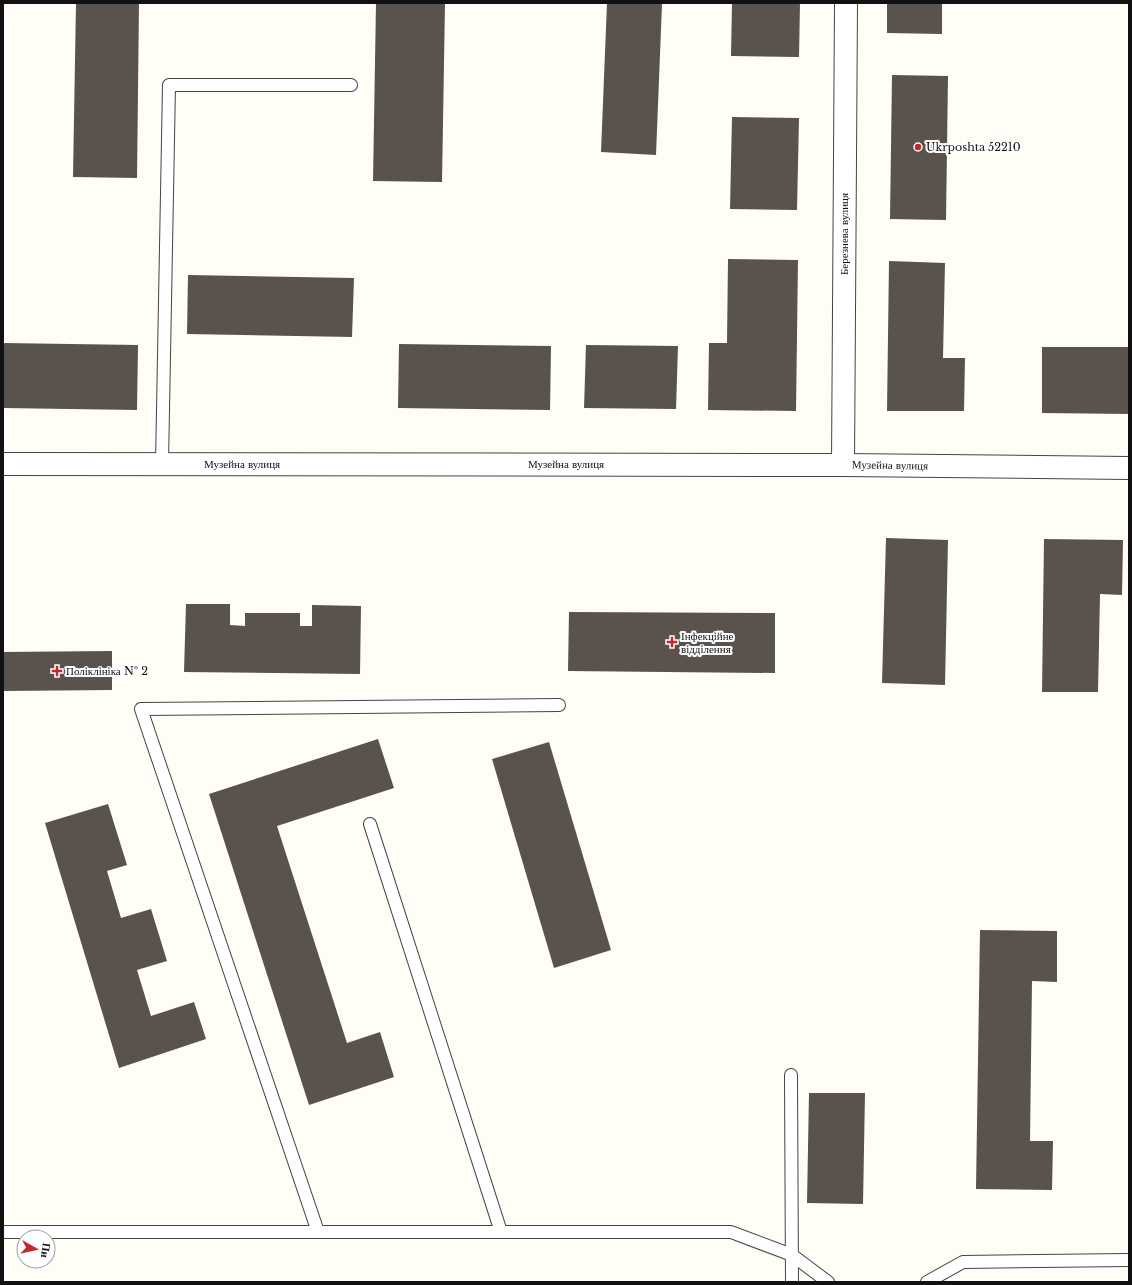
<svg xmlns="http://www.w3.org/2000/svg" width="1132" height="1285" font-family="'Libre Baskerville',serif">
	<rect width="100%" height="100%" fill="#fffdf5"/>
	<g fill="#5a524d">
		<path d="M76,3H139L137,178L73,177Z"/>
		<path d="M376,3H445L442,182L373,181Z"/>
		<path d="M607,3L662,4L656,155L601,152Z"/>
		<path d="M732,3H800L799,57L731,56Z"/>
		<path d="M887,3H942V34L887,33Z"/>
		<path d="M892,75L948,76L946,220L890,219Z"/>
		<path d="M732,117L799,118L797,210L730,209Z"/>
		<path d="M728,259L798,260L796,411L708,410L709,343H727Z"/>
		<path d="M889,261L945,263L943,358H965L964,411H887Z"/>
		<path d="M188,275L354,278L352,337L187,334Z"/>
		<path d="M3,343L138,345L137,410L3,408Z"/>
		<path d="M399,344L551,346L550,410L398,408Z"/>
		<path d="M586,345L678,346L676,409L584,408Z"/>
		<path d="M1042,347H1129V414L1042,413Z"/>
		<path d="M886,538L948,540L945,685L882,683Z"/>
		<path d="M1044,539L1123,540L1122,595L1100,594L1098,692H1042Z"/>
		<path d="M186,604H230V625L245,626V613H300V626H312V605L361,606L360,674L184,672Z"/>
		<path d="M569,612L775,613V673L568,671Z"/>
		<path d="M112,651V690L3,691V652Z"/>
		<path d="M378,739L394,788L277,826L347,1043L380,1032L394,1077L309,1105L209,794Z"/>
		<path d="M549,742L611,950L554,968L492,759Z"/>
		<path d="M108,804L127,865L107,871L121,918L151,909L167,961L137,970L151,1016L194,1002L206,1039L119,1068L45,823Z"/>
		<path d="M980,930L1057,931V982L1032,981L1030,1141H1053L1052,1190L976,1189Z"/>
		<path d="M809,1093H865L863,1204L807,1203Z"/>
	</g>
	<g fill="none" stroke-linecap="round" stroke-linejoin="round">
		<g stroke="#444" stroke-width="14">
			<g id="service">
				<path d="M162,464L169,85H351"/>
				<path d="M370,824L501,1232"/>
				<path d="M791,1075L792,1282"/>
				<path d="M3,1232H731L792,1255L828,1282"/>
				<path d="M318,1232L141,709L559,705"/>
				<path d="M927,1282L963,1262L1129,1260"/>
			</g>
		</g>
		<g stroke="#444" stroke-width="24">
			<g id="tertiary">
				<path d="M3,464L843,465L1129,468"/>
				<path d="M843,465L846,3"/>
			</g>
		</g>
		<use href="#service" stroke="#fff" stroke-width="12"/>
		<use href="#tertiary" stroke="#fff" stroke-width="22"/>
	</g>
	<g fill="#c4262e" stroke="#fff" stroke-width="1.5">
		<circle cx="918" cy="147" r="4"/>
		<path d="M670 636h4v4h4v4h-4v4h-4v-4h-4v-4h4z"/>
		<path d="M55 665h4v4h4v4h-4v4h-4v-4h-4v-4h4z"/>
	</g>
	<g text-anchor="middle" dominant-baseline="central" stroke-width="4" stroke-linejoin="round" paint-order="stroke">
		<g font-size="11" fill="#111" stroke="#fff" text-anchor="start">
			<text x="926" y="147">Ukrposhta 52210</text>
			<text x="681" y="636">Інфекційне<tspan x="681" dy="13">відділення</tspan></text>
			<text x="66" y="671">Поліклініка № 2</text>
		</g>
		<g font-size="11" fill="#111" stroke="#fff">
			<text transform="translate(844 234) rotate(-90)">Березнева вулиця</text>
			<text x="242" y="464">Музейна вулиця</text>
			<text x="566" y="464">Музейна вулиця</text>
			<text transform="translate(890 465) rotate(1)">Музейна вулиця</text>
		</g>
	</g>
	<rect width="1132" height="1285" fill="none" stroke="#111111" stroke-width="8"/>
	<g transform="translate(36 1249) rotate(98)"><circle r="19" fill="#ffffff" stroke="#a0a0a0"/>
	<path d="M0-3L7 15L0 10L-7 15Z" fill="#c4262e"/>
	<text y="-6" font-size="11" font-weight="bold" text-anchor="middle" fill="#111111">Пн</text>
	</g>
</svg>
